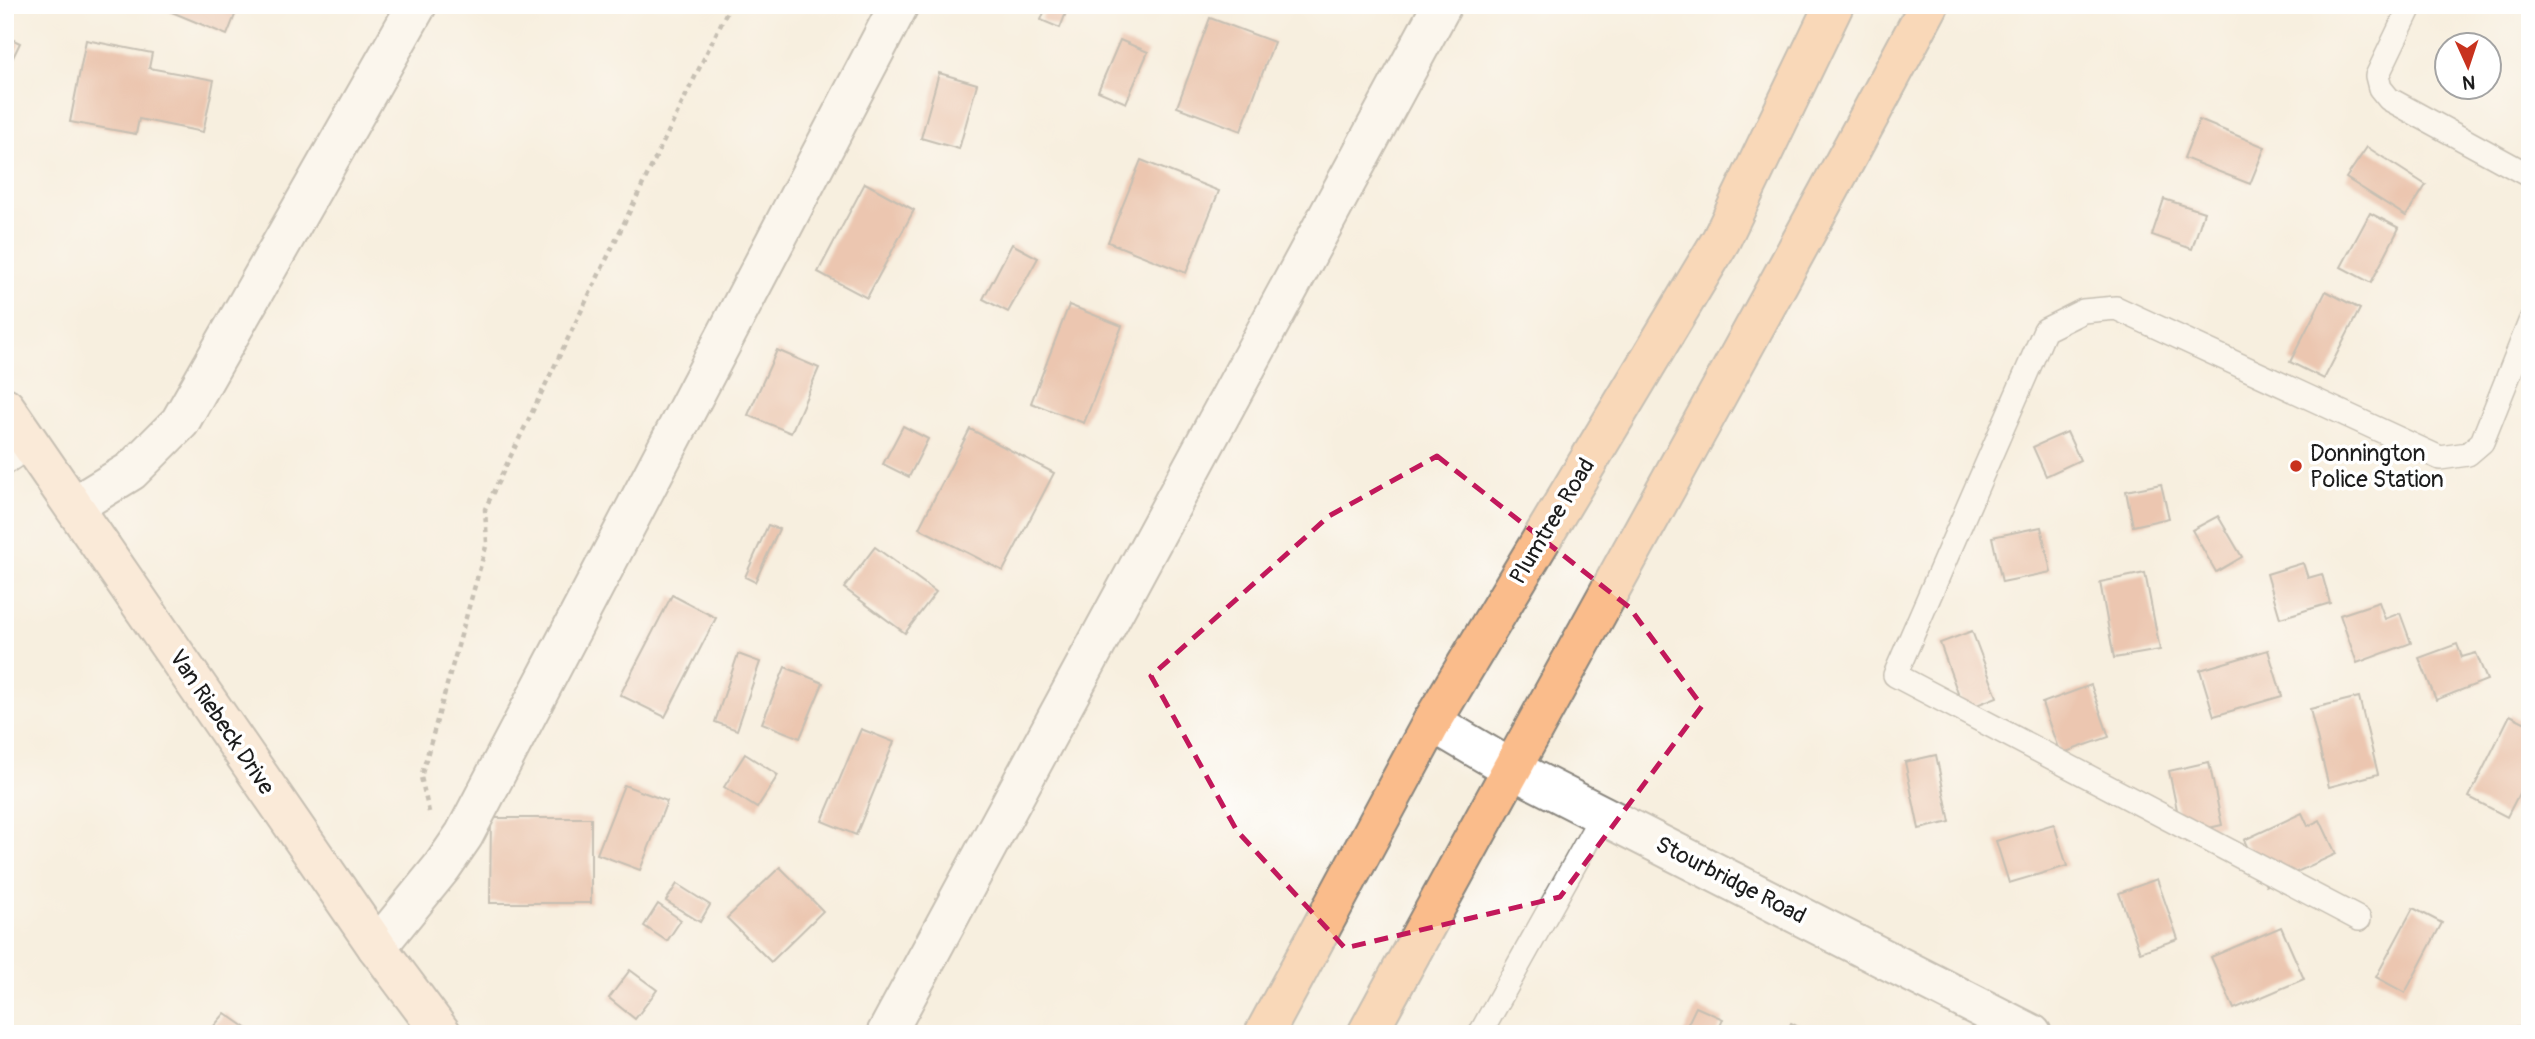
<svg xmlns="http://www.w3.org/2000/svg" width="2535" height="1039" font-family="Pangolin,sans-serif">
	<rect width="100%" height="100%" fill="#fff"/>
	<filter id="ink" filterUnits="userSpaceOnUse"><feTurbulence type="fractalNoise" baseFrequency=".0143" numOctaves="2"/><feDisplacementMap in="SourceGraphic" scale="14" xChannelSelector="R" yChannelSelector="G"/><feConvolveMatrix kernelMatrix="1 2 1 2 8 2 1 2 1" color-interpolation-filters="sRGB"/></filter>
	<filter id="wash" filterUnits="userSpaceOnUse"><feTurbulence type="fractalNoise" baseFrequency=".00686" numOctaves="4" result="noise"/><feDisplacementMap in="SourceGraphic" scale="28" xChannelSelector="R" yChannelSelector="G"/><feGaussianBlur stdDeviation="1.57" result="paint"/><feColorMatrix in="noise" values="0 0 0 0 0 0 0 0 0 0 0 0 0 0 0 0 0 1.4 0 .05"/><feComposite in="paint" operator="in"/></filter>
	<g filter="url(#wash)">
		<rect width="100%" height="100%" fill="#f7efdf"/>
		<g id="blocks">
			<g fill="#dd9679">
				<path d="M155,5H239L227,35Z"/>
				<path d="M1047,5H1069L1060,28L1041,20Z"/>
				<path d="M1210,18L1274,42L1241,131L1177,107Z"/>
				<path d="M5,36L20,43L5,74Z"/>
				<path d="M86,40L152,53L149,68L214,80L203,132L139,119L136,134L70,122Z"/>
				<path d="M1120,40L1148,52L1126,103L1098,91Z"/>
				<path d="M939,73L977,84L959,149L921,138Z"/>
				<path d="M2199,120L2265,147L2250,184L2184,158Z"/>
				<path d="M2367,147L2426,185L2406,216L2346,178Z"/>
				<path d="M1141,160L1219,191L1186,273L1108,242Z"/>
				<path d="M865,183L914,210L867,298L818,272Z"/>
				<path d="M2164,199L2204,212L2192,249L2152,235Z"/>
				<path d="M2370,213L2399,228L2371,283L2341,267Z"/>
				<path d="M1012,244L1038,258L1008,312L983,299Z"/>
				<path d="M2326,291L2360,309L2324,379L2290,362Z"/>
				<path d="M1069,305L1122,326L1084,423L1031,403Z"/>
				<path d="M777,350L819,368L791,433L748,415Z"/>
				<path d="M903,426L928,439L909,477L883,464Z"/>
				<path d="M970,429L1054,473L1003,571L919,528Z"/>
				<path d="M2067,432L2080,460L2046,476L2033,447Z"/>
				<path d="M2161,484L2169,518L2133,526L2126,491Z"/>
				<path d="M2218,516L2242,557L2216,572L2192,530Z"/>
				<path d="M768,525L779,529L755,582L745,577Z"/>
				<path d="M2041,527L2051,572L2002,582L1992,537Z"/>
				<path d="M875,547L936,592L905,633L844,588Z"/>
				<path d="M2303,563L2308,578L2322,574L2330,603L2280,618L2267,574Z"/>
				<path d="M2145,573L2160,650L2114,658L2100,582Z"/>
				<path d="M672,595L716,618L665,717L620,695Z"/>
				<path d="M2379,602L2385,619L2400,613L2411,643L2357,663L2340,615Z"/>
				<path d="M1972,631L1997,697L1964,710L1940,643Z"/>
				<path d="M2457,644L2462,657L2476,653L2487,680L2436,700L2419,658Z"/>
				<path d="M2268,650L2282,696L2214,716L2200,670Z"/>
				<path d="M738,654L760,662L737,730L715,722Z"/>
				<path d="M785,667L823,683L800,738L762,723Z"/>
				<path d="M2091,685L2109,737L2060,754L2042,703Z"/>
				<path d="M2359,697L2378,774L2329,787L2310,709Z"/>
				<path d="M2510,715L2530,725V772L2507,817L2469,797Z"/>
				<path d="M861,729L894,742L856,835L822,821Z"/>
				<path d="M745,754L778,775L757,808L724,787Z"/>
				<path d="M1936,755L1950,822L1919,829L1905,762Z"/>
				<path d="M2209,762L2222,825L2182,834L2169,771Z"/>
				<path d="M624,785L667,801L640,870L597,854Z"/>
				<path d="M2302,813L2308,826L2320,820L2336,854L2266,886L2244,840Z"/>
				<path d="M491,818H591V903H490Z"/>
				<path d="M2054,824L2067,866L2009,883L1996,841Z"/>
				<path d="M780,867L823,911L771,962L727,918Z"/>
				<path d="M2157,879L2178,939L2140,952L2119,893Z"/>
				<path d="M677,884L710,905L700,922L666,901Z"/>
				<path d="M658,904L681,920L667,941L644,926Z"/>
				<path d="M2413,908L2442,923L2405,993L2376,977Z"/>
				<path d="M2281,927L2304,979L2234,1009L2211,957Z"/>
				<path d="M630,970L657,990L635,1019L609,998Z"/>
				<path d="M1696,1007L1723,1019L1717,1034H1683Z"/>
				<path d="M225,1013L248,1029L249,1034H207Z"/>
				<path d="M1791,1023L1811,1034H1785Z"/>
				<path d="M2530,1027V1034H2460L2459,1031Z"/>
			</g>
		</g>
	</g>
	<g filter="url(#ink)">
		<use href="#blocks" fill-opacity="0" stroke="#8a867e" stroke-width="2"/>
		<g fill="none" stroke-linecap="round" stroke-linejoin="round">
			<g stroke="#8a867e" stroke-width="26">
				<g id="lane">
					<path d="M2411,5L2377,76L2380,88L2389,99L2530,176"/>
					<path d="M5,463L32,445"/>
					<path d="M2359,919L1895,675L2045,330L2083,311L2116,308L2440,458L2468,454L2482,442L2530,322"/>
					<path d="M1480,1034L1602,815"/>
				</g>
			</g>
			<g stroke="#8a867e" stroke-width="42">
				<g id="street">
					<path d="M74,506L131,471L180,422L417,5"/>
					<path d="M1432,722L1510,768L2032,1034"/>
					<path d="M377,947L442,867L464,835L899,5"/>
					<path d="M886,1034L1442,5"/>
				</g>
			</g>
			<g stroke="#8a867e" stroke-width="42">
				<path id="secondary" d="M5,407L377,947L442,1034"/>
			</g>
			<g stroke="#8a867e" stroke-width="42">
				<g id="highway">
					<path d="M1264,1034L1432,722L1721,240L1834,5"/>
					<path d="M1367,1034C1553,690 1745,350 1929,5"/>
				</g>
			</g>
			<path stroke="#8a867e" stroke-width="4.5" stroke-dasharray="5 5" stroke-linecap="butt" d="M429,812L421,777L487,543L485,509L730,5"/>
			<use href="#lane" stroke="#fff" stroke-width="23"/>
			<use href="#street" stroke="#fff" stroke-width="38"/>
			<use href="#secondary" stroke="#fde4d1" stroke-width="38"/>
			<use href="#highway" stroke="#fabc8b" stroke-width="38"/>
		</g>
	</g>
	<path d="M0 0H2535V1039H0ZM1437,456L1629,607L1702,706L1560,897L1345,948L1237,831L1151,676L1329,516Z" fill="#f7efdf" fill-opacity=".55" fill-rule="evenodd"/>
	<path fill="none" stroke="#c2185b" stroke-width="5" stroke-dasharray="14 9" stroke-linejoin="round" d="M1437,456L1629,607L1702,706L1560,897L1345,948L1237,831L1151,676L1329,516Z"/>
	<circle fill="#c8321e" stroke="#fff" stroke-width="2.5" cx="2296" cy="466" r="7"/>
	<g text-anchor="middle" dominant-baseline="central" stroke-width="7" stroke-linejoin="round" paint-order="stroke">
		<g font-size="23" fill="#1c1c1c" stroke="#fff" text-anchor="start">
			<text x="2310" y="453">Donnington<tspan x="2310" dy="26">Police Station</tspan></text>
		</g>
		<g font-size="23" fill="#1c1c1c" stroke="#fff">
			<text transform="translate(1552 521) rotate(-59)">Plumtree Road</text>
			<text transform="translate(222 722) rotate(56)">Van Riebeck Drive</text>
			<text transform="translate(1731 880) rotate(27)">Stourbridge Road</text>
		</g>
	</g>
	<rect width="2535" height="1039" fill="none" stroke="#fff" stroke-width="28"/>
	<g transform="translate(2468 66) rotate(177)"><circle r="33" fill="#ffffff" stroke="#a4a4a4" stroke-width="2"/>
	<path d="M0-5L12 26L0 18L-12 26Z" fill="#c8321e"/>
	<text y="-10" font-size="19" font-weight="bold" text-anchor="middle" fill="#1c1c1c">N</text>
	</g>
</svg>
